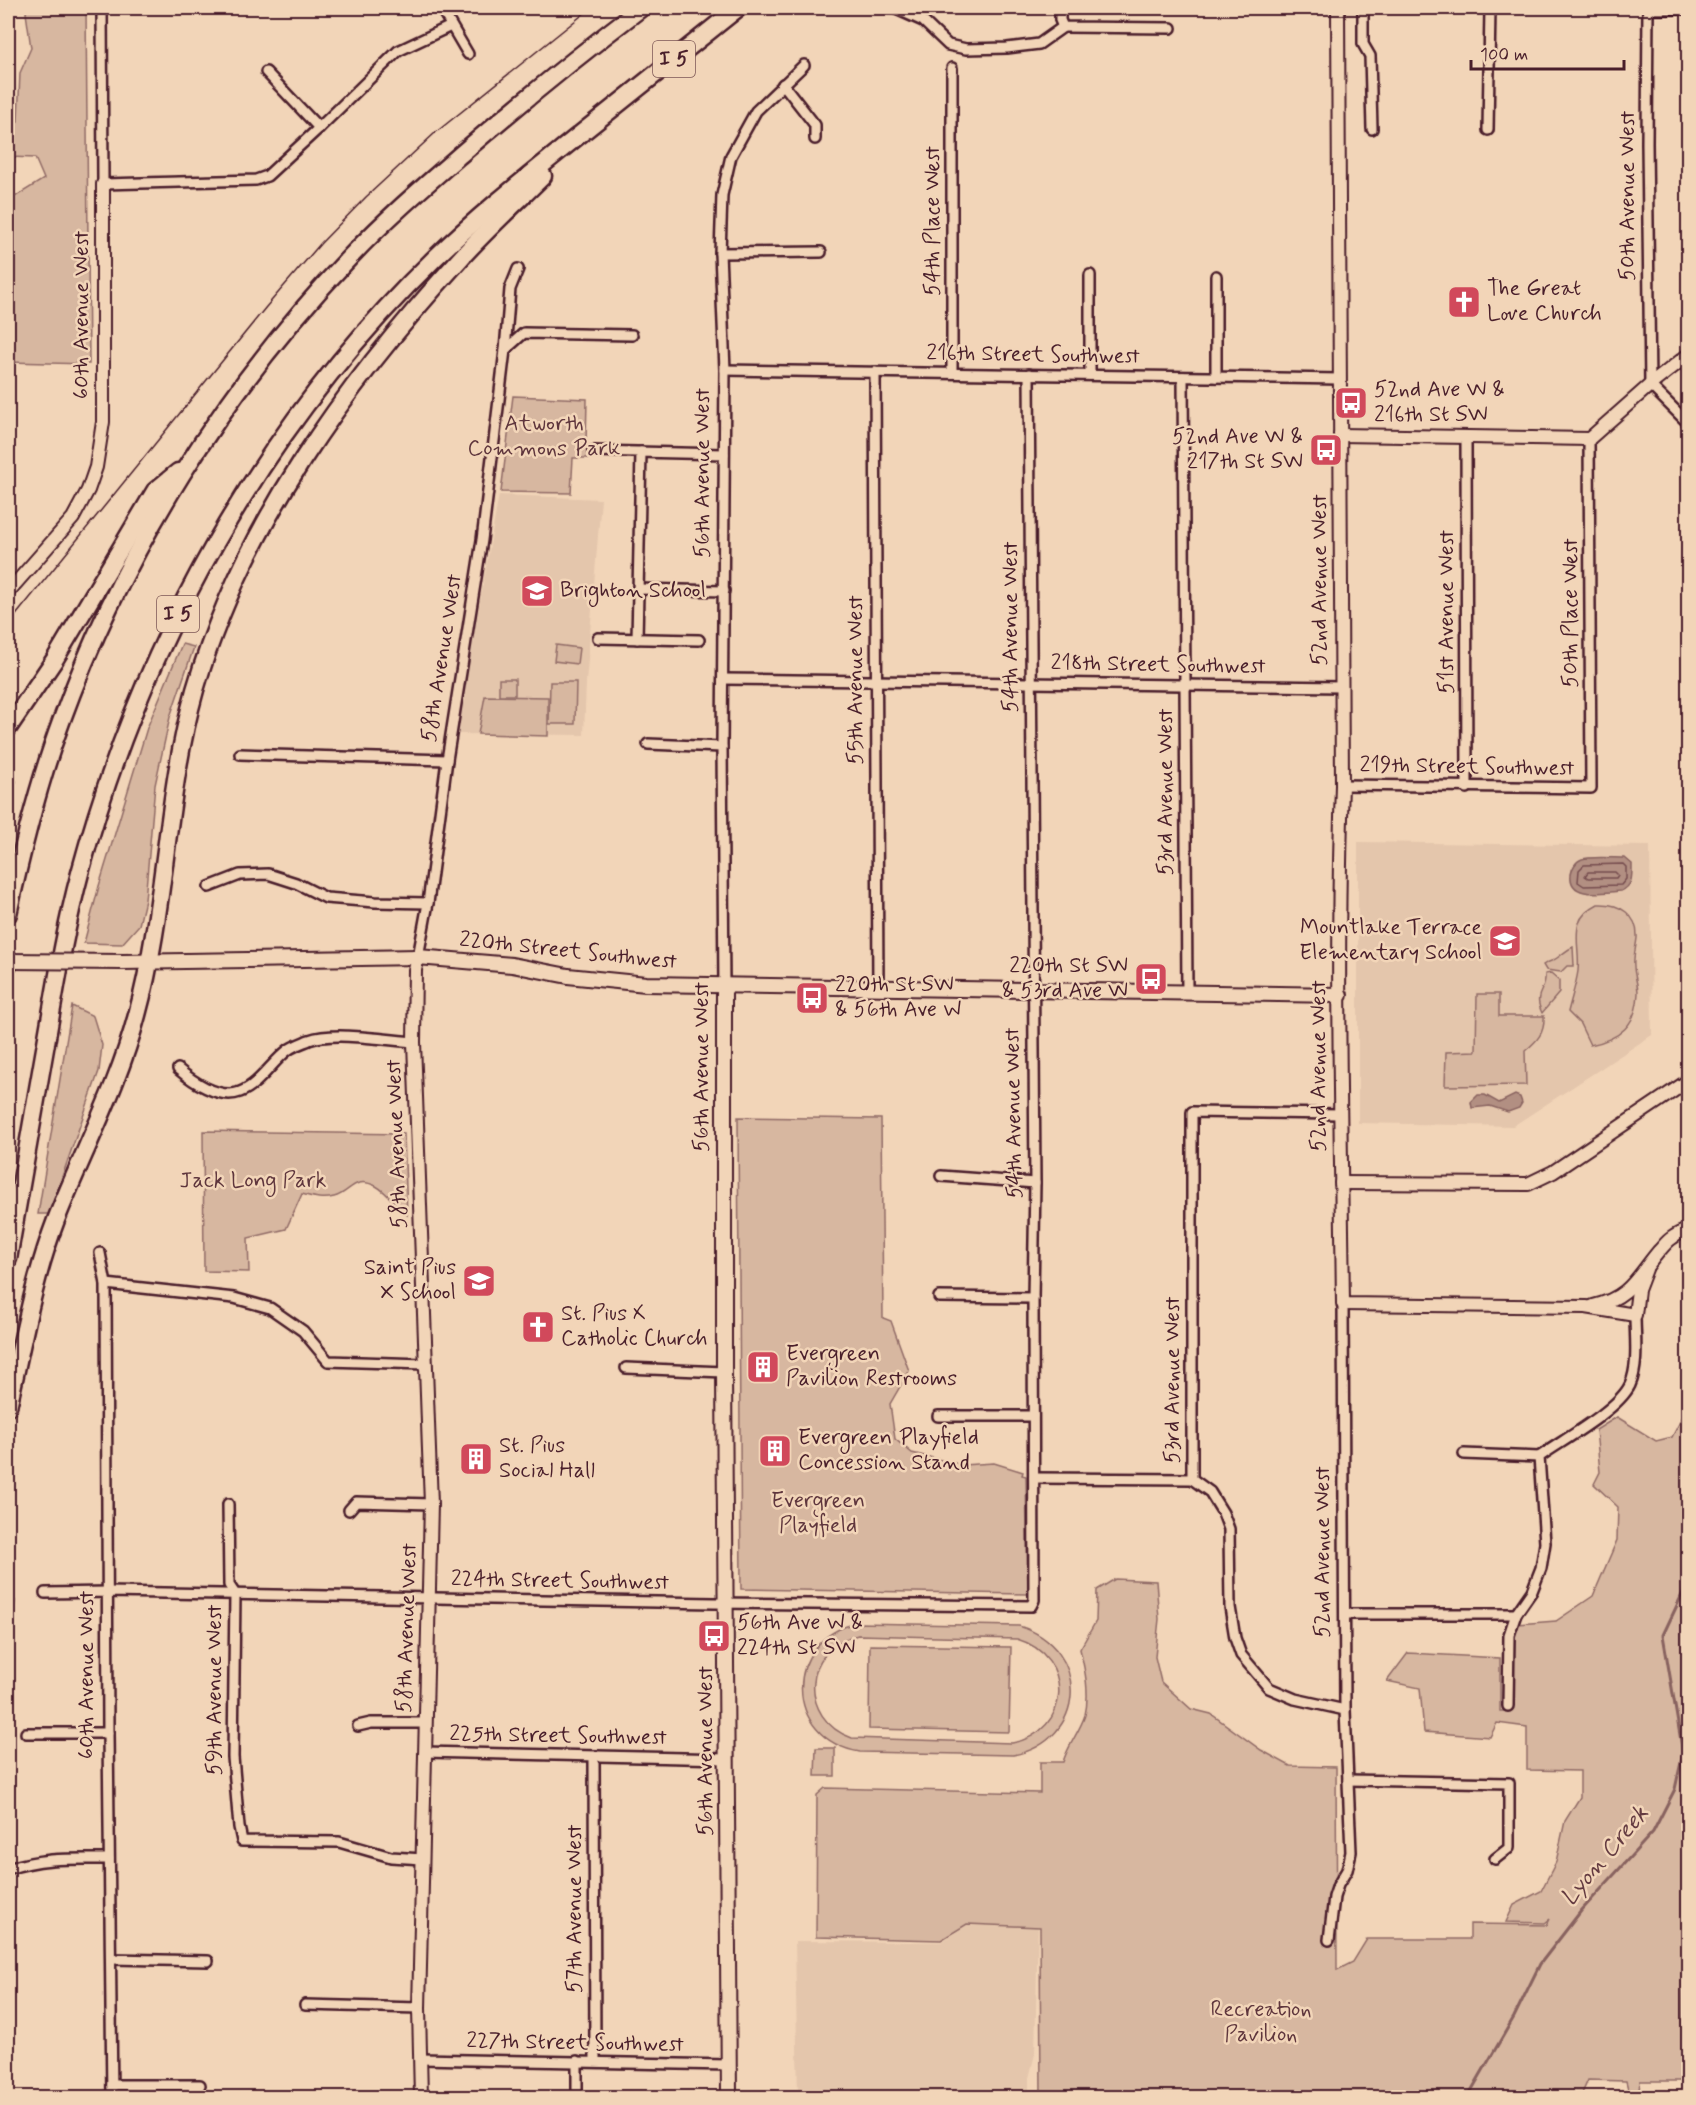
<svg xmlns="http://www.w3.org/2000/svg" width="1696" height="2105" font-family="Mynerve,sans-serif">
	<rect width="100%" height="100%" fill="#f2d5b8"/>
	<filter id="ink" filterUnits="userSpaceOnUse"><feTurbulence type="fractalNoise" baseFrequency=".0167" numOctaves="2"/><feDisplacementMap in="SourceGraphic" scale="12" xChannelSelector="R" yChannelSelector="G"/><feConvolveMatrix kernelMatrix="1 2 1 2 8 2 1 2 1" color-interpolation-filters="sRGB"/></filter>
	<g filter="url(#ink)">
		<g fill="#e4c6ac">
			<path d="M499,495L601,499L586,683L584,735L456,734Z"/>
			<path d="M1358,842L1650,846L1652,1035L1513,1126L1358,1123Z"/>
			<path d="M1038,1924L1035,2054L1029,2078V2097H798L795,1941L941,1942L967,1925Z"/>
		</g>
		<g fill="#d7b7a0" stroke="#906b66" stroke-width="1.5" fill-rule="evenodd">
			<path d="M27,8H86L89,364L8,362V201L44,179L35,158L10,157L8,159V133L18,121L20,73L31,48L26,13Z"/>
			<path d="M513,396L587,399L586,445L588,458H573L571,493L501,492Z"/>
			<path d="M182,644L194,647L170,717L155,785L145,900L139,925L122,944L84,943L99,886L147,728Z"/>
			<path d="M556,645L579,648L577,664L554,661Z"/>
			<rect x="499" y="679" width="16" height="16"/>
			<path d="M550,682H576L575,724H549Z"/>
			<path d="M485,696L548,697V736L478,734Z"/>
			<path d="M8,778L16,781L8,812Z"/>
			<path d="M1598,904C1620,903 1638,915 1637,938C1636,947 1633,957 1634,966C1634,975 1638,984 1638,993C1637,1025 1620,1039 1590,1045L1580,1024L1568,1012C1571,999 1576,985 1578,971C1581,943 1566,920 1598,904Z"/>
			<path d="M1573,947L1574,966H1567L1561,972L1546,970L1543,965C1548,961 1552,962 1557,958C1563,954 1566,950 1573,947Z"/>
			<path d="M1551,973L1559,980V993L1542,1013C1532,992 1547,991 1545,974Z"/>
			<path d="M1477,994H1499V1016H1544C1545,1033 1537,1041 1525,1051L1526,1085L1445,1086L1446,1052L1476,1051Z"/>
			<path d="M72,1006L93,1016L102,1045L99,1071L49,1214H38Z"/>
			<path d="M738,1117L881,1119L883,1318L891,1321L909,1371L890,1404L895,1439L912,1453L962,1465L994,1463L1023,1472L1022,1475L1026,1476L1028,1594L741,1589Z"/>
			<path d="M203,1131L404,1134L407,1215C396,1207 389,1193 376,1186C353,1175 351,1193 334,1197C322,1200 313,1197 302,1194L286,1229L248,1238L249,1272L204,1271Z"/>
			<path d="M1688,1406V1927H1685V1940H1688V1946L1684,1950L1682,2081H1640L1638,2098L1630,2097L1626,2081L1588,2080L1580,2098L1041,2097L1040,1927L967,1924L941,1940L816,1937L817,1795L825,1788L1040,1793V1762H1063C1068,1745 1080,1731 1085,1715C1090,1693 1085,1670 1080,1649L1096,1621L1097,1590L1115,1579L1156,1581L1159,1619L1155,1657L1161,1682L1191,1709L1211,1714L1261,1750L1290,1766L1336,1767L1337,1970L1353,1962L1367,1939H1470V1924L1547,1925L1550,1919L1545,1923L1506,1922L1514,1905L1541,1891L1556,1862L1565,1821L1580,1797V1771L1527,1770V1727L1497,1723L1490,1737L1424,1732L1420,1688L1387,1681L1408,1653L1500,1658V1711H1510L1514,1668V1630L1517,1629L1518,1624L1556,1621L1593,1596L1617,1540L1618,1507L1594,1484L1600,1472L1596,1430L1617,1417L1656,1441L1672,1437Z"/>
			<path d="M15,1601L8,1650V1602Z"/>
			<path d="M857,1623L1019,1626C1092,1649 1087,1741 1013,1755L860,1752C783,1739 782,1640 857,1623ZM858,1635L1017,1639C1075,1656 1072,1732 1012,1743L852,1738C798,1719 802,1647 858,1635Z"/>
			<path d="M870,1645L1011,1647L1009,1732L869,1729Z"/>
			<path d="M816,1748H835V1776H815Z"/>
		</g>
		<g fill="#b28f82" stroke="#88625f" stroke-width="1.5">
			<path d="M1625,858L1632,864C1632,876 1633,886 1621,891C1605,892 1568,900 1571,874C1572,868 1576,861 1582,859C1591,856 1614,858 1625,858Z"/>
			<path d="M1478,1095H1485L1499,1103L1515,1095L1520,1097L1522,1103L1519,1108L1508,1112L1490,1106L1472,1108L1471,1102Z"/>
		</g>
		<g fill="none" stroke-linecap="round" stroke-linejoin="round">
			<g stroke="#744c4e" stroke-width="1.5">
				<path d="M1623,864L1626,867V879L1621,885L1584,886L1578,882L1579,870L1584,865Z"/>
				<path d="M1588,872H1615L1618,875L1616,878H1588L1585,876Z"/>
			</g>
			<path stroke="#88625f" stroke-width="3" d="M1467,2098L1514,2017L1540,1964L1581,1911L1653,1832L1675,1789L1683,1753L1663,1635L1688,1582"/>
			<g stroke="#4a1f2b" stroke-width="14">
				<g id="minor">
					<path d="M102,8L103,184L256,180L267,176L319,128L398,51L451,26"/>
					<path d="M441,8L468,54"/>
					<path d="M894,8L923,21L948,45L966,49L1007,48L1039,44L1063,27"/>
					<path d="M1060,8V20L1063,27L1171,28"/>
					<path d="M1363,8V44L1370,56L1372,129"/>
					<path d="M1648,8L1647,143L1650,385L1688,423"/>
					<path d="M1648,9H1688"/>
					<path d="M952,68V373"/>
					<path d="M266,72L319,128"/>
					<path d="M783,84L815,125V139"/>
					<path d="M1488,130L1490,8"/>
					<path d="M720,253L821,252"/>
					<path d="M1090,275V375"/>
					<path d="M505,350L524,333L632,335"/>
					<path d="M725,370L1340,379"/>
					<path d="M875,372L878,988"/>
					<path d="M1183,377L1187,992"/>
					<path d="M1216,377V276"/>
					<path d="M1466,437L1467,788"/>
					<path d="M593,451L724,454"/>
					<path d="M638,589L724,591"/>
					<path d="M598,638L699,640"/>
					<path d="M637,639L641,452"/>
					<path d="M723,679L1341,687"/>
					<path d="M648,744L722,747"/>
					<path d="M240,754L447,760"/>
					<path d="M1342,785L1591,788L1589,439"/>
					<path d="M209,887L240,875L268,874L296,883L326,898L375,902L428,903"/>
					<path d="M418,957L428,903L447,760L482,540L505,350L510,289L518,269"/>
					<path d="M724,986L722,747L725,370L720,253L722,195L731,156L756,111L804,65"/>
					<path d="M178,1069C192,1081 219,1100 240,1092C259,1085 272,1062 288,1050C293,1046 302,1043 309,1040C334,1031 387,1040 414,1042"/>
					<path d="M1341,1114L1192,1112V1479L1210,1492L1223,1513L1229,1529L1230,1607L1235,1638L1241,1655L1269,1688L1295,1699L1345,1710"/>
					<path d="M941,1176L1035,1183"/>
					<path d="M100,1253L106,1284L108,1733L112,2098"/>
					<path d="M106,1284L234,1298L270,1308L303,1331L328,1361L425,1364"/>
					<path d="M939,1297L1033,1298"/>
					<path d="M626,1368L724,1372"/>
					<path d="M938,1416H1033"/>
					<path d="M1464,1454L1539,1457"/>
					<path d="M1034,1478L1192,1479"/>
					<path d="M228,1504L229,1585L235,1594L233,1757L239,1827L242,1841L339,1842L391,1857L423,1859"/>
					<path d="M349,1510L356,1502L431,1504"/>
					<path d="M45,1593L108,1592L714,1603L1031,1606L1034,1600L1033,1298L1035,1183L1029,374"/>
					<path d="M1345,1614H1516"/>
					<path d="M1508,1706L1509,1635L1516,1614L1532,1591L1541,1568L1545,1543L1539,1457C1563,1440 1618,1410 1630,1385C1639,1365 1635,1337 1635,1315"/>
					<path d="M358,1726L371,1723H426"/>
					<path d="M26,1733H108"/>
					<path d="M425,1752L727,1759"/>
					<path d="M594,1757L595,2061"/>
					<path d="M1348,1780L1509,1783V1848L1495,1859"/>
					<path d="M8,1869C42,1857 73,1859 109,1859"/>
					<path d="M1329,1940L1334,1897L1338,1885L1347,1870L1351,1852L1345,1710L1343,1304"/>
					<path d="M112,1959L208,1961"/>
					<path d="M305,2005L419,2008"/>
					<path d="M420,2059L729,2065"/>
					<path d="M112,2085H200"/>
					<path d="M577,2098V2061"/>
				</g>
			</g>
			<g stroke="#4a1f2b" stroke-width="16">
				<g id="tertiary">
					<path d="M1338,8L1342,785C1336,958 1341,1131 1343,1304L1586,1307L1635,1315L1638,1290L1646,1269"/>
					<path d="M1340,435L1589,439L1650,385L1688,355"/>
					<path d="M8,592L73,518L88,490L96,467L103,422V184"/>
					<path d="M418,957L415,970L414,1042L431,1504L419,2008L421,2098"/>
					<path d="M1341,1183L1528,1184L1553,1172L1688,1081"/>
					<path d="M1593,1306C1630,1298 1637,1277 1659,1251C1663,1247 1667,1241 1672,1238C1677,1234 1683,1232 1688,1229"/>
				</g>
			</g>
			<g stroke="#4a1f2b" stroke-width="18">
				<g id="secondary">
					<path d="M123,962L418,957L512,965L568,976L646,984L1340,995"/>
					<path d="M724,986V1372L729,2098"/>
				</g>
			</g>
			<g stroke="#4a1f2b" stroke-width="21">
				<g id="motorway">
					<path d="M8,728L55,659L155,491L178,472"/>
					<path d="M8,914C22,849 38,784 61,722C124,549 224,389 351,256C385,220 422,188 460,155C519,104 579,55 641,8"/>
					<path d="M8,1259C20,1187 33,1115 46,1043C56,986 65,929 80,873C142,642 263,425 435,258C478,216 526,178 573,140C628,96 683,52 738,8"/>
					<path d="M8,1407C22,1345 33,1280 56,1220C83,1151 118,1087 137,1015C166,909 165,796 195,690C243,525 346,384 460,259C486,230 516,203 543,176"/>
				</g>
			</g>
			<use href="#minor" stroke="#f2d5b8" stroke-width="9"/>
			<use href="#tertiary" stroke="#f2d5b8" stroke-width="12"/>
			<use href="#secondary" stroke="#f2d5b8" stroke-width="14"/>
			<use href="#motorway" stroke="#f2d5b8" stroke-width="16"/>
			<path stroke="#4a1f2b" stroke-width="1.5" d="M8,625L266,307L321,243L366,197L435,133L591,8"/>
			<g stroke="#4a1f2b" stroke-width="18" stroke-linecap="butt">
				<path id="secondary-bridge" d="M8,961L123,962"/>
			</g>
			<use href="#secondary-bridge" stroke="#f2d5b8" stroke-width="14"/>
		</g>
	</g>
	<defs>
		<g id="church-square" transform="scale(1.725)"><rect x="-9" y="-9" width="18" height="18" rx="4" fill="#d1495b" stroke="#f2d5b8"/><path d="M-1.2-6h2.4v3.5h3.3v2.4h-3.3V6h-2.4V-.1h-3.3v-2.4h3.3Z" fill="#fff"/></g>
		<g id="bus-square" transform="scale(1.725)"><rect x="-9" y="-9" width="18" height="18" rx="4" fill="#d1495b" stroke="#f2d5b8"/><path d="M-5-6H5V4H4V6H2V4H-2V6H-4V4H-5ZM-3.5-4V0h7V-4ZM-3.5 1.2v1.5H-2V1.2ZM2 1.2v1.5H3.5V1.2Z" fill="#fff"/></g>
		<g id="school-square" transform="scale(1.725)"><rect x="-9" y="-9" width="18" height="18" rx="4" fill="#d1495b" stroke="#f2d5b8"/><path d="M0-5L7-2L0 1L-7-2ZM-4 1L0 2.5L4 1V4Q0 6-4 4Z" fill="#fff"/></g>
		<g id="building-square" transform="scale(1.725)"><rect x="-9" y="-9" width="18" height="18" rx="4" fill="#d1495b" stroke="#f2d5b8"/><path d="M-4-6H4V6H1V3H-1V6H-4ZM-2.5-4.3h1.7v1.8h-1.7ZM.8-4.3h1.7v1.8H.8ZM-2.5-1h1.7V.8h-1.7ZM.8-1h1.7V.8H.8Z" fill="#fff"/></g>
	</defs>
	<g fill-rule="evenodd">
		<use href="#church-square" x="1464" y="302"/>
		<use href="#bus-square" x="1351" y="403"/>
		<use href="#bus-square" x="1326" y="450"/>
		<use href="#school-square" x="537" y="591"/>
		<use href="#school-square" x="1505" y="941"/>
		<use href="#bus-square" x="1151" y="979"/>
		<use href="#bus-square" x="812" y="998"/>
		<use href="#school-square" x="479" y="1281"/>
		<use href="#church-square" x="538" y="1327"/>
		<use href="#building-square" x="763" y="1367"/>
		<use href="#building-square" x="775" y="1451"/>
		<use href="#building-square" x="476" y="1459"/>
		<use href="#bus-square" x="714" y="1636"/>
	</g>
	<g text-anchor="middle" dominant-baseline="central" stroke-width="5" stroke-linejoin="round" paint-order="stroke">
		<g fill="#f2d5b8" stroke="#7c5655" stroke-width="1.5">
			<rect x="653" y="41" width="42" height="36" rx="4.5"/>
			<rect x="157" y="596" width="42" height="36" rx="4.5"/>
		</g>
		<g font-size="21" font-weight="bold" fill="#4a1f2b">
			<text x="674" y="59">I 5</text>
			<text x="178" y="614">I 5</text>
		</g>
		<g font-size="22" fill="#4a1f2b" stroke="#f2d5b8">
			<text transform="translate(1628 196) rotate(-90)">50th Avenue West</text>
			<text transform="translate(933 221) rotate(-90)">54th Place West</text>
			<text transform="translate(82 315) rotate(-90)">60th Avenue West</text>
			<text transform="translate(1033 355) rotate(1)">216th Street Southwest</text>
			<text transform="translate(703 473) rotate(-90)">56th Avenue West</text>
			<text transform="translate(1320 580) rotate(-90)">52nd Avenue West</text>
			<text transform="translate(1447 612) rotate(-90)">51st Avenue West</text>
			<text transform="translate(1571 613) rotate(-90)">50th Place West</text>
			<text transform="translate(1011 627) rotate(-90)">54th Avenue West</text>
			<text transform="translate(442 658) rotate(-81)">58th Avenue West</text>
			<text transform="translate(1158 665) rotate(1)">218th Street Southwest</text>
			<text transform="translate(856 680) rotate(-90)">55th Avenue West</text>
			<text transform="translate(1467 767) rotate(1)">219th Street Southwest</text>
			<text transform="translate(1166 792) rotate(-90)">53rd Avenue West</text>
			<text transform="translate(568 951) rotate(6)">220th Street Southwest</text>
			<text transform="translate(1319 1066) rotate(-90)">52nd Avenue West</text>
			<text transform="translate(702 1067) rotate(-90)">56th Avenue West</text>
			<text transform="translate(1014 1113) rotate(-91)">54th Avenue West</text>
			<text transform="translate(397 1144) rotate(-92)">58th Avenue West</text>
			<text transform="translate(1173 1380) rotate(-90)">53rd Avenue West</text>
			<text transform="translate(1323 1552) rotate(-90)">52nd Avenue West</text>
			<text transform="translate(560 1581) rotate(1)">224th Street Southwest</text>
			<text transform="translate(407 1628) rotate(-88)">58th Avenue West</text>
			<text transform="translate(87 1675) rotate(-90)">60th Avenue West</text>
			<text transform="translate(215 1690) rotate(-90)">59th Avenue West</text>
			<text transform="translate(558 1736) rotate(1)">225th Street Southwest</text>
			<text transform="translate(706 1751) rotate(-90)">56th Avenue West</text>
			<text transform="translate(575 1909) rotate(-90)">57th Avenue West</text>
			<text transform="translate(575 2043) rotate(1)">227th Street Southwest</text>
		</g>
		<g font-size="22" fill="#4a1f2b" stroke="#f2d5b8" text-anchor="start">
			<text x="1487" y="289">The Great<tspan x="1487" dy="25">Love Church</tspan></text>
			<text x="1374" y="390">52nd Ave W &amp;<tspan x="1374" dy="25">216th St SW</tspan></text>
			<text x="1303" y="437" text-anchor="end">52nd Ave W &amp;<tspan x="1303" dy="25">217th St SW</tspan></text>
			<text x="560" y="591">Brighton School</text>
			<text x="1482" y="928" text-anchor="end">Mountlake Terrace<tspan x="1482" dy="25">Elementary School</tspan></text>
			<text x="1128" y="966" text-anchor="end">220th St SW<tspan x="1128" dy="25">&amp; 53rd Ave W</tspan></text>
			<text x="835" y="985">220th St SW<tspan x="835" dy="25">&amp; 56th Ave W</tspan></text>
			<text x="456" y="1268" text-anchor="end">Saint Pius<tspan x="456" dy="25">X School</tspan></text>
			<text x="561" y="1314">St. Pius X<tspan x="561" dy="25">Catholic Church</tspan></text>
			<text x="786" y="1354">Evergreen<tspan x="786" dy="25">Pavilion Restrooms</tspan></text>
			<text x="798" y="1438">Evergreen Playfield<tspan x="798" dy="25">Concession Stand</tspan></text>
			<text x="499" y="1446">St. Pius<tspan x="499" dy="25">Social Hall</tspan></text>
			<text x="737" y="1623">56th Ave W &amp;<tspan x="737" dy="25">224th St SW</tspan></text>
		</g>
		<g font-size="22" fill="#5f363d" stroke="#f2d5b8">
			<text x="544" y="424">Atworth<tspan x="544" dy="25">Commons Park</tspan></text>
			<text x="253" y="1181">Jack Long Park</text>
			<text x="818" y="1501">Evergreen<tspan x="818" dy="25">Playfield</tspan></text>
			<text x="1261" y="2010">Recreation<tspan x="1261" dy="25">Pavilion</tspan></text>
		</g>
		<g font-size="24" font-style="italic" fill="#643b41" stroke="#f2d5b8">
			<text transform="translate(1605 1856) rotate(-50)">Lyon Creek</text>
		</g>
	</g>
	<rect width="1696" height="2105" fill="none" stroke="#f2d5b8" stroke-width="30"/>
	<rect x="15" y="15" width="1666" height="2075" fill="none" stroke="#4a1f2b" stroke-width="2" filter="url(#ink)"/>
	<path d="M1471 60v9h153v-9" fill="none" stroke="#4a1f2b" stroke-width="3"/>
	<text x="1480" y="60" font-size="18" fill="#4a1f2b" stroke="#f2d5b8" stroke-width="4.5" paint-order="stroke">100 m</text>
</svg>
